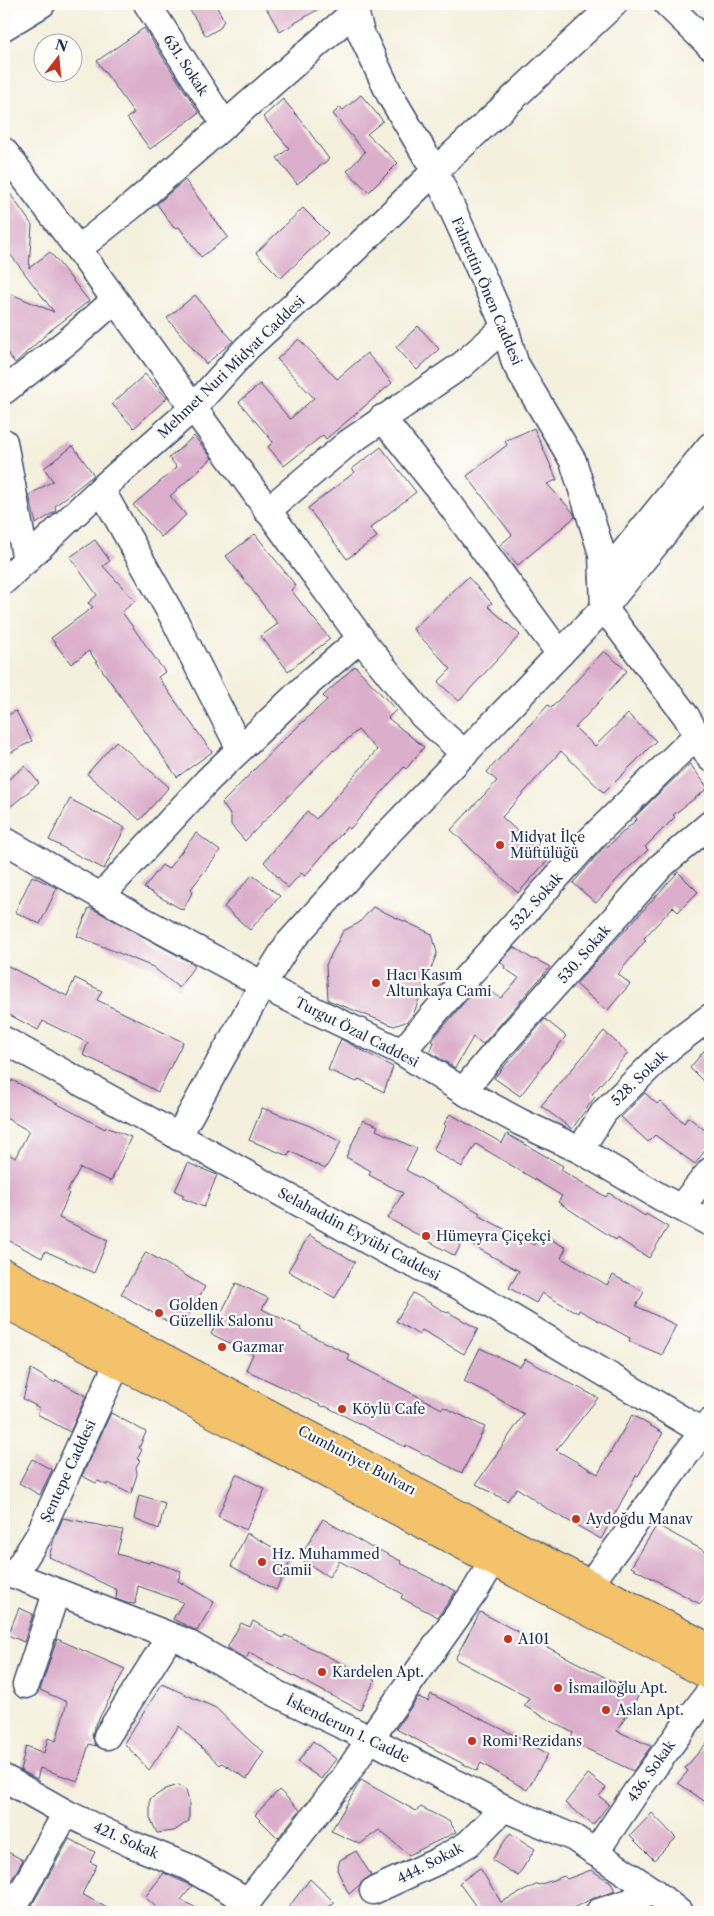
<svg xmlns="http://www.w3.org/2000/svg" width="714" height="1916" font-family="'Libre Caslon Text',serif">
	<rect width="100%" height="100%" fill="#fdfcf7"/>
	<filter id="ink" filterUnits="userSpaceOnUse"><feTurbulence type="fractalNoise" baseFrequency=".02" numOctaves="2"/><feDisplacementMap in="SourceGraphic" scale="10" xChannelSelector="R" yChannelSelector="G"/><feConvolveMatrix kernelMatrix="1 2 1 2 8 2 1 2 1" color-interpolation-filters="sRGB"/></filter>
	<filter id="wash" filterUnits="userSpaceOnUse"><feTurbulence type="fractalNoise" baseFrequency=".0096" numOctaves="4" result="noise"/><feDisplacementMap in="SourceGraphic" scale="20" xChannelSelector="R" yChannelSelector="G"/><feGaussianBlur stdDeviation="1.12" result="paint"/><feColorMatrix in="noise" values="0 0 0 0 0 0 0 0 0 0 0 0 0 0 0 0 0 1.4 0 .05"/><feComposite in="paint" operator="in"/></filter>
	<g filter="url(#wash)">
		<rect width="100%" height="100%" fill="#f4f0dd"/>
		<g id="blocks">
			<g fill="#dbafcb">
				<path d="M186,4H215L224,20L220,28L206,36Z"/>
				<path d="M264,4H327L280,32Z"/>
				<path d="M144,28L199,113L150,149L127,118L134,113L97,61Z"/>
				<path d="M361,95L383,121L367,134L398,163L369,192L347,171L365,152L333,114L340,107L343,110Z"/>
				<path d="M283,99L300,119L329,159L297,184L277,158L289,148L263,117Z"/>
				<path d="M185,180L228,237L201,257L179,227L174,228L157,204Z"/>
				<path d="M4,185L32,225L29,268L50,252L89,301L51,330L15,363L4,348V291L54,312L4,246Z"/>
				<path d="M303,208L328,233L281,278L256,253Z"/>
				<path d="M195,295L233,341L206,364L167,318Z"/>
				<path d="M418,326L439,349L417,370L396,347Z"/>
				<path d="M299,339L337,379L367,353L392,383L326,439L323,435L284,466L268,447L273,442L239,402L260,384L290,419L314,398L277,359Z"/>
				<path d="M145,374L167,398L134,428L112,404Z"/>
				<path d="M534,428L557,480L547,484L573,512L575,517L518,565L500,545L512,535L467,476L507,445L505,441Z"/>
				<path d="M194,436L212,458L170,496L186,515L161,537L133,505L177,467L169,458Z"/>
				<path d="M73,446L94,475L55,506L56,511L36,524L29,495L53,481L44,468Z"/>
				<path d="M381,447L416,492L370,528L377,537L347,559L308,508L355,472L352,469Z"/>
				<path d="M255,534L296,586L291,590L330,639L288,671L261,636L278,624L226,556Z"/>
				<path d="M95,540L110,561L103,566L135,601L122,612L165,672L158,677L212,752L177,777L89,651L71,664L51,638L93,607L88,603L97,595L70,557Z"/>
				<path d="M468,577L492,603L488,606L520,635L459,701L438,682L451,669L413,629Z"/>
				<path d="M604,651L627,671L575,728L595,746L628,714L656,741L604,793L561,751L502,817L548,860L518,893L451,830L497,781L487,772L548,705L551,708Z"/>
				<path d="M355,666L396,710L388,718L424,747L406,769L404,767L350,829L347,827L305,876L301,873L288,888L264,862L307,811L316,819L377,750L358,730L334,751L333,750L245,841L231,825V816L222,803L282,741L327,700L323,696Z"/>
				<path d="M16,711L32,741L10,753L4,742V717Z"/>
				<path d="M116,741L169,787L140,820L87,774Z"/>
				<path d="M690,764L708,788L673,815L675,817L645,847L648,850L623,873L596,903L573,883L605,846L607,847L637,819L635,817L659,793Z"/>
				<path d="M25,766L39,783L4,812V783Z"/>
				<path d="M70,799L125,828L104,869L49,840Z"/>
				<path d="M196,833L220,851L191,889L193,891L183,910L144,888L162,865L168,869Z"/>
				<path d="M678,872L698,892L678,912L673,907L644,938L646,940L618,974L630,984L607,1011L576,984Z"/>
				<path d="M252,875L280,896L250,930L224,907Z"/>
				<path d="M32,876L57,888L40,924L15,912Z"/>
				<path d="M373,907L432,934L437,953L413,1015L408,1021L394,1026L328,1000L326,965L343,931L359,923Z"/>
				<path d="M89,908L95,910L195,965L179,988L153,967L77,936Z"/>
				<path d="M514,947L534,960L535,959L550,967L483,1044L473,1037L455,1068L430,1052L434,1042L431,1041L479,985L501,998L519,978L504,968L505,966L500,962Z"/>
				<path d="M4,964L67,996L75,978L102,991L97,1000L183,1042L158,1092L126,1075L83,1055L88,1043L43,1021L38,1030L4,1012Z"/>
				<path d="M545,1019L566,1036L520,1096L494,1078Z"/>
				<path d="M604,1031L628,1053L592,1094L595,1097L572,1129L541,1106Z"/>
				<path d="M341,1039L393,1067L384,1092L359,1079L357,1082L328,1070Z"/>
				<path d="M710,1043V1088L690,1068Z"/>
				<path d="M4,1078L12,1082V1080L105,1129L106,1127L131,1137L111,1181L80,1168L67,1192L69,1193L59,1218L108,1240L94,1273L45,1251L42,1258L4,1238V1151L15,1158L29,1131L4,1117Z"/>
				<path d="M645,1093L657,1104L660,1101L684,1123L688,1117L710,1134V1144L695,1164L655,1135L648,1142L621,1117Z"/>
				<path d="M262,1108L310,1126L341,1142L325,1169L290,1151L288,1156L249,1140Z"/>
				<path d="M450,1114L502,1143L507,1134L563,1166L561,1170L606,1197L609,1193L645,1216L646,1214L668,1227L649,1258L617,1238L616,1240L558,1202L562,1196L476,1144L462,1167L433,1150L446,1126L444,1124Z"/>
				<path d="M363,1120L378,1126L376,1130L417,1149L406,1170L480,1213L478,1215L534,1245L540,1233L566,1248L561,1258L607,1285L613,1275L644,1292L636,1306L676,1325L662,1355L629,1341L630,1338L579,1310L578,1313L542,1293L536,1303L509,1288L519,1271L463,1240L455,1256L388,1218L403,1193L369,1175L371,1171L346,1157Z"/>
				<path d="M188,1163L217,1175L204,1207L182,1198L184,1195L175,1191Z"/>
				<path d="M309,1235L355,1262L335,1298L288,1271Z"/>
				<path d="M146,1252L205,1287L180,1329L121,1294Z"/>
				<path d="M236,1283L268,1298L262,1309L301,1328L300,1330L350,1355L348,1360L442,1409L444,1407L485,1427L462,1473L406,1445L405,1447L325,1406L324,1407L246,1370L253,1354L211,1334Z"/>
				<path d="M413,1293L447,1313L448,1312L478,1329L464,1354L422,1330L419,1335L396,1321Z"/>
				<path d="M480,1348L520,1367L525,1359L598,1398L556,1450L598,1474L632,1415L663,1433L638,1476L636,1475L601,1539L549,1510L517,1488L507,1501L476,1484L524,1414L490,1394L464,1381Z"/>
				<path d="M31,1369L55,1383L56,1380L86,1396L70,1432L37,1414L40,1408L23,1399Z"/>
				<path d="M111,1413L146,1432L139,1448L142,1450L137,1459L140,1460L136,1467L137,1474L131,1494L108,1483L107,1485L98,1481L96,1483L82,1476Z"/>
				<path d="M32,1459L52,1470L40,1495L19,1483Z"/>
				<path d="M236,1474L265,1489L246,1530L218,1516Z"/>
				<path d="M139,1495L165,1503L159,1529L134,1519Z"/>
				<path d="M63,1518L123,1530L117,1554L149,1563L150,1561L181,1571L178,1581L214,1602L197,1631L173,1619L183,1602L138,1586L135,1604L127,1603L116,1599L117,1590L49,1557L54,1539Z"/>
				<path d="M323,1519L372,1548L373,1547L401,1561L400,1563L456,1591L438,1617L401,1598L403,1594L339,1561L329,1577L299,1558Z"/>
				<path d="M657,1525L710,1554V1592L700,1604L631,1567Z"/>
				<path d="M247,1533L292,1558L276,1590L231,1566Z"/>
				<path d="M19,1608L33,1614L24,1642L8,1635Z"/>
				<path d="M480,1612L639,1695L617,1731L651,1746L633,1771L570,1741L573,1733L524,1706L529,1698L455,1659Z"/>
				<path d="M253,1621L283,1638L285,1635L375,1680L360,1710L249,1653L246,1659L227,1648L241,1623L250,1627Z"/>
				<path d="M57,1639L125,1669L94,1728L92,1736L96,1746L89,1744L78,1781L40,1768L37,1779L20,1770L26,1746L44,1753L48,1738L56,1741L67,1702L40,1690Z"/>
				<path d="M162,1684L216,1708L252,1743L264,1752L247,1779L222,1763L220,1765L179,1726L149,1770L124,1743Z"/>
				<path d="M431,1694L520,1738L548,1754L527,1790L481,1763L477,1771L396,1729L418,1697L428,1701Z"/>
				<path d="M710,1739V1805L678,1783L688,1771L685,1768Z"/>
				<path d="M313,1741L336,1759L321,1779L298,1762Z"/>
				<path d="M588,1774L606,1788L599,1796L609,1804L593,1825L565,1803Z"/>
				<path d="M361,1780L416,1811L421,1807L450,1822L456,1832L409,1855L379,1830L360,1844L331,1831Z"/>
				<path d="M178,1785L186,1790L189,1802V1821L174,1831L157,1833L150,1818V1799L166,1789Z"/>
				<path d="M279,1790L300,1810L278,1838L255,1815Z"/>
				<path d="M652,1813L676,1838L654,1860L630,1836Z"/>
				<path d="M510,1833L535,1849L518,1876L492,1860Z"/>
				<path d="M69,1839L95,1852L90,1862L97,1865L82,1894L114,1912H44L32,1905Z"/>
				<path d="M4,1850L23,1860L8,1886L4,1884Z"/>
				<path d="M356,1851L371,1875L349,1894L337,1870L340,1860Z"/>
				<path d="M480,1868L501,1902L538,1884L539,1885L564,1876L567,1879L591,1870L611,1882L615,1891L594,1898L564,1912H480L459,1883Z"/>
				<path d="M164,1873L192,1886L181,1900L204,1912H162L145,1897Z"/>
				<path d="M310,1879L335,1903L320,1912H285Z"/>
			</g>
		</g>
	</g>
	<g filter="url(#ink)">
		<use href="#blocks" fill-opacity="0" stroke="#3c4c71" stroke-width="1"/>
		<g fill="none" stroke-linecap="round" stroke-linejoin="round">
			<g stroke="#3c4c71" stroke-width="29">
				<g id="minor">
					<path d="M147,4L225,125"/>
					<path d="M353,4L361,33L390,95L435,171L461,228L505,327L515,363L573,461L602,554L604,608L686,716L710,758"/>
					<path d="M667,4L710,46"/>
					<path d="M4,27L42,4"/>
					<path d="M4,151L78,249L365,644L422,715L465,754"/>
					<path d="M78,249L133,205L354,12"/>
					<path d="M4,391L68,341L115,300"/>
					<path d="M382,418L438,488L560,654"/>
					<path d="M4,442L26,561"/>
					<path d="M101,489L174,619L240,749"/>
					<path d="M267,511L348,443L462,365L505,327"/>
					<path d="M603,578L710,446"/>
					<path d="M4,581L101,489L193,408L247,348L352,252L435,171L614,4"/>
					<path d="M4,840L135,916L282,995L402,1052L463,1091L520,1122L580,1150L662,1198L710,1223"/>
					<path d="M101,896L208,780L310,682L361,638"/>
					<path d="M4,1040L390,1253L459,1286L710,1436"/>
					<path d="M402,1052L439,1008L592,838L697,735"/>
					<path d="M463,1091L492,1056L661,866L710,824"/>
					<path d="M178,1137L263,984L288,944L389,832L604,608L710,477"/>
					<path d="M580,1150L604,1112L669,1048L710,1017"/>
					<path d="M681,1207L710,1171"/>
					<path d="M4,1571L184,1641L277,1694L370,1739L504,1808L574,1838L653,1891L679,1912"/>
					<path d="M14,1575L38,1537L117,1364"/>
					<path d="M590,1584L710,1422"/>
					<path d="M26,1685L56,1593"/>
					<path d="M107,1736L170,1636"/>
					<path d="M4,1778L66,1813L131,1844L186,1866L248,1901"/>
					<path d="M595,1853L636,1792L710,1691"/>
					<path d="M373,1891L438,1861L468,1844L504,1808"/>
					<path d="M11,1912L66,1813"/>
					<path d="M246,1912L248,1901L344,1778L370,1739L475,1591L493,1561"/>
					<path d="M599,1912L627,1903L653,1891"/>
				</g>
			</g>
			<g stroke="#3c4c71" stroke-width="30">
				<g id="major">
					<path d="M4,1273L710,1648"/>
					<path d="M4,1303L710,1676"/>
				</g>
			</g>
			<use href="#minor" stroke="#fff" stroke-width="26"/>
			<use href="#major" stroke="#f3c26a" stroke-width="28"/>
		</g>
	</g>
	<g fill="#c8321e" stroke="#fdfcf7" stroke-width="2">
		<circle cx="500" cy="845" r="5"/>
		<circle cx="376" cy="983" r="5"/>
		<circle cx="426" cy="1236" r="5"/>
		<circle cx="159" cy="1313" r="5"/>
		<circle cx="222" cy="1347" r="5"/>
		<circle cx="342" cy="1409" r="5"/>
		<circle cx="576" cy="1519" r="5"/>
		<circle cx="262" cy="1562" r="5"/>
		<circle cx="508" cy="1639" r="5"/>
		<circle cx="322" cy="1672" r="5"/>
		<circle cx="558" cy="1688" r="5"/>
		<circle cx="606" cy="1710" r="5"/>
		<circle cx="472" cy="1741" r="5"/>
	</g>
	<g text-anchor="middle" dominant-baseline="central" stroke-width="4.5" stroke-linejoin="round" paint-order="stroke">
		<g font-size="14" fill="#1b2f5e" stroke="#fdfcf7">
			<text transform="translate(186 65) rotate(57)">631. Sokak</text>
			<text transform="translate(487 291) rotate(67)">Fahrettin Önen Caddesi</text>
			<text transform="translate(231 367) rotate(-44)">Mehmet Nuri Midyat Caddesi</text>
			<text transform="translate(536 901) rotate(-48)">532. Sokak</text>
			<text transform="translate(584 954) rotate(-49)">530. Sokak</text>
			<text transform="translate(357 1032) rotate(27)">Turgut Özal Caddesi</text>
			<text transform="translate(639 1078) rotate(-44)">528. Sokak</text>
			<text transform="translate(359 1234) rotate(28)">Selahaddin Eyyübi Caddesi</text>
			<text transform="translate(357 1460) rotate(28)">Cumhuriyet Bulvarı</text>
			<text transform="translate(68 1471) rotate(-65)">Şentepe Caddesi</text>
			<text transform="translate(348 1729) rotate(26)">İskenderun 1. Cadde</text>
			<text transform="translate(651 1771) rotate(-55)">436. Sokak</text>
			<text transform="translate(126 1840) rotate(24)">421. Sokak</text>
			<text transform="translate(430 1863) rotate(-27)">444. Sokak</text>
		</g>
		<g font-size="14" fill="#1b2f5e" stroke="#fdfcf7" text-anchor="start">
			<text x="510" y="837">Midyat İlçe<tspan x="510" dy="16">Müftülüğü</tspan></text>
			<text x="386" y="975">Hacı Kasım<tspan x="386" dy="16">Altunkaya Cami</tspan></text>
			<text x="436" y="1236">Hümeyra Çiçekçi</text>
			<text x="169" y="1305">Golden<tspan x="169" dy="16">Güzellik Salonu</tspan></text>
			<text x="232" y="1347">Gazmar</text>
			<text x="352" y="1409">Köylü Cafe</text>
			<text x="586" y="1519">Aydoğdu Manav</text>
			<text x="272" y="1554">Hz. Muhammed<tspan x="272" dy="16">Camii</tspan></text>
			<text x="518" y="1639">A101</text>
			<text x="332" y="1672">Kardelen Apt.</text>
			<text x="568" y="1688">İsmailoğlu Apt.</text>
			<text x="616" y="1710">Aslan Apt.</text>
			<text x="482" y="1741">Romi Rezidans</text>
		</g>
	</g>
	<rect width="714" height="1916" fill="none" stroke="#fdfcf7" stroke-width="20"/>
	<g transform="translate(58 58) rotate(16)"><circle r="24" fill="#fdfcf7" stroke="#a3aaba"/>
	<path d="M0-4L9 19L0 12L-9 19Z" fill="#c8321e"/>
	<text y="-8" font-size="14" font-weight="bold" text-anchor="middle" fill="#1b2f5e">N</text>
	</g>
</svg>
